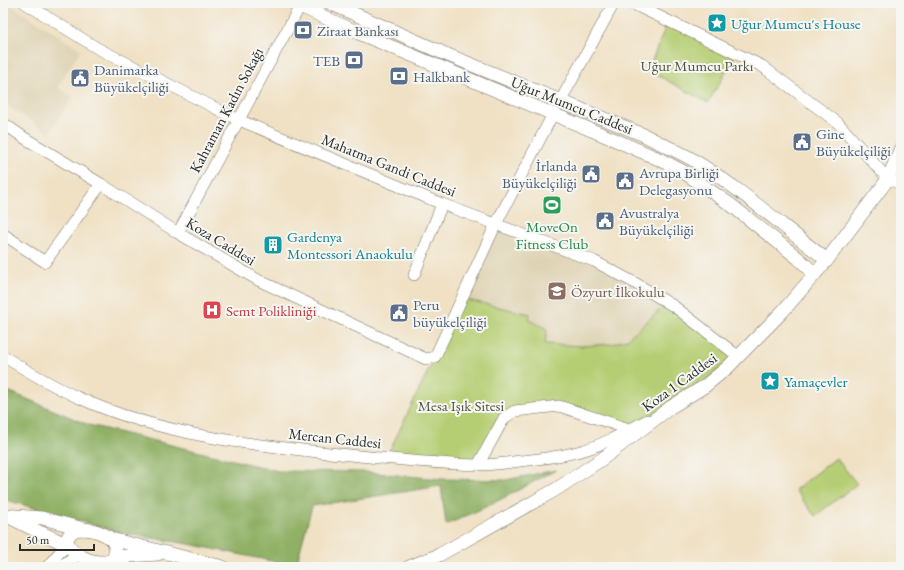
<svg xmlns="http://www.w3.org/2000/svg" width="904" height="570" font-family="'EB Garamond',serif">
	<rect width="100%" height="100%" fill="#f6f6f2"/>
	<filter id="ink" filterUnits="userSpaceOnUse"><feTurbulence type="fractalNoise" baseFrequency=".025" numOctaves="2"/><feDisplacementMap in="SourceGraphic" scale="8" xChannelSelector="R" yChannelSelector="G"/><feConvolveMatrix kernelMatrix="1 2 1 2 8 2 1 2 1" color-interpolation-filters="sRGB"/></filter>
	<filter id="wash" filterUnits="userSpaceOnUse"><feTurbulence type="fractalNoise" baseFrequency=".012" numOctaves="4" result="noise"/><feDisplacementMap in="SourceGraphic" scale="16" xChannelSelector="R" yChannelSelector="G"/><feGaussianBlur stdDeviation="0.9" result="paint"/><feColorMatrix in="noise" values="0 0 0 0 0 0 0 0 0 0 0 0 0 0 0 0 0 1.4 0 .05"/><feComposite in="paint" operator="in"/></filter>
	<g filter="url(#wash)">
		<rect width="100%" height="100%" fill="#f0e1c4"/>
		<g fill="#dfd3b4">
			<path d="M7,3L81,50L57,87L73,97L49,133L3,103V9Z"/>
			<path d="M496,224L581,255L668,303L628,339L612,344L582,346L545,344L463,299Z"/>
		</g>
		<g fill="#b6ce73" stroke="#707c4f">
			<path d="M668,21L736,54L708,103L648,70Z"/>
			<path d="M463,299L530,314L529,320L547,329L545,344L582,346L612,344L627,339L668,303L739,357L629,429L559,406L515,411L478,465L386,458Z"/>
			<path d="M836,458L857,484L815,516L795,490Z"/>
		</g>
		<path fill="#90b165" stroke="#5e6e48" d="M3,387L8,391L89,425L278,471L365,472L440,479L506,480L556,470L490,505L446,525L441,486L312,506L296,566L189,544L122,533L3,499Z"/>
	</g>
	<g filter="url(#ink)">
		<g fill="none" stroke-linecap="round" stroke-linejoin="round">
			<g stroke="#706b61" stroke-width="12">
				<g id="minor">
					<path d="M25,3L97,48L239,120L442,204L594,261L635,283L675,307L739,357"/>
					<path d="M631,3L762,66L838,123L888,179L901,184"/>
					<path d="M561,100L614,3"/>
					<path d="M3,123L26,139L101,184L178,233L258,280L426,359L435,357L496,224L553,114"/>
					<path d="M178,233L300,6"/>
					<path d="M3,234L45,262L101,184"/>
					<path d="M414,275L442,204"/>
					<path d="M3,356C27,371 51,385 77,397C168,439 271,447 369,457C405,460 441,464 477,465C491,465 506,463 520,461C540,459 558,457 577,452C602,446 625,432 647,420"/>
					<path d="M478,465L504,418L515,411L559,406L629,429"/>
					<path d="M47,567L59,553L68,545"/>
					<path d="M59,567L78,555"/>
					<path d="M125,567V560L130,555"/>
				</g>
			</g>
			<g stroke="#706b61" stroke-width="14">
				<g id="major">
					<path d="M294,3L356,32L613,139L661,160L682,171L731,205L798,258L815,274"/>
					<path d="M330,3L443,53L644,135C659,143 675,150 690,158C739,187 782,226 827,260"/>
					<path d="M3,515L42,518L84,529"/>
					<path d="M11,518L37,531L68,545"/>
					<path d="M80,529C95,529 122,536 114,557C101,569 73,557 67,542C68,534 72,530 80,529Z"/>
					<path d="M111,539L223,567"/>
					<path d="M114,557L158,554"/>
					<path d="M409,567L439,555L555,490L602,459L671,407L705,386L728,367L783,311L827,260L888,179L901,148"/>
				</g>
			</g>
			<use href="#minor" stroke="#fff" stroke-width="11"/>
			<use href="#major" stroke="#fff" stroke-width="13"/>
		</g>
	</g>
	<defs>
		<g id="sight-square" transform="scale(1)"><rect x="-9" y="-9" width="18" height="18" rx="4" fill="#0f9aa8" stroke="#f6f6f2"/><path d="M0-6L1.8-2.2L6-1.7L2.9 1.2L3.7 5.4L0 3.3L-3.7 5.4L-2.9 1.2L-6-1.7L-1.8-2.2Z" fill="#fff"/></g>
		<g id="bank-square" transform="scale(1)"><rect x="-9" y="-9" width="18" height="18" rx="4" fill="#5c6f8a" stroke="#f6f6f2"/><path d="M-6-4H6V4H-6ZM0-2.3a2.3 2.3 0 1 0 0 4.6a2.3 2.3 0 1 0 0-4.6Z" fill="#fff"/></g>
		<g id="civic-square" transform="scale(1)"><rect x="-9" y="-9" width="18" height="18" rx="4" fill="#5c6f8a" stroke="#f6f6f2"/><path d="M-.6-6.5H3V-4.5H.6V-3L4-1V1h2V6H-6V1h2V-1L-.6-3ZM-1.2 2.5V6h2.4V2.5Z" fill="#fff"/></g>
		<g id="stadium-square" transform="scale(1)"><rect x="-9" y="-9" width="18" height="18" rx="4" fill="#2e9e5b" stroke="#f6f6f2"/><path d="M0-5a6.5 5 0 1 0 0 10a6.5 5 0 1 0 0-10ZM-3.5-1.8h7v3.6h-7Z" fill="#fff"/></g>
		<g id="building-square" transform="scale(1)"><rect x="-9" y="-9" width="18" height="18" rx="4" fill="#0f9aa8" stroke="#f6f6f2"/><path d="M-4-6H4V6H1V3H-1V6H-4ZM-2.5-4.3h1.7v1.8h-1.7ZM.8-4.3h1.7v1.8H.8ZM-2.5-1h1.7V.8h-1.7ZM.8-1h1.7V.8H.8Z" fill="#fff"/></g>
		<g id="school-square" transform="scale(1)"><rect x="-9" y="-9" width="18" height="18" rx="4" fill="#8d6e63" stroke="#f6f6f2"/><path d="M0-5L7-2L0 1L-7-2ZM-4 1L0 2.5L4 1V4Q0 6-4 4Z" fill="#fff"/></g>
		<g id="hospital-square" transform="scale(1)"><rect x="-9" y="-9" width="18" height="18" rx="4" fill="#e0444e" stroke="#f6f6f2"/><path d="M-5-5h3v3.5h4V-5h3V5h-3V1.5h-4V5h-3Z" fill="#fff"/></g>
	</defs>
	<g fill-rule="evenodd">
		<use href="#sight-square" x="717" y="23"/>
		<use href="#bank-square" x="303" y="30"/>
		<use href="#bank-square" x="354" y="60"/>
		<use href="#bank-square" x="399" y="76"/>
		<use href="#civic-square" x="80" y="78"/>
		<use href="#civic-square" x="802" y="142"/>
		<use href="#civic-square" x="591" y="174"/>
		<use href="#civic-square" x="625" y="181"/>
		<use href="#stadium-square" x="552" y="205"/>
		<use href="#civic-square" x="605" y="221"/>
		<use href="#building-square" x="273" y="245"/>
		<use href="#school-square" x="557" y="291"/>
		<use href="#hospital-square" x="212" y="310"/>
		<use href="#civic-square" x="399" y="313"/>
		<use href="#sight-square" x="770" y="381"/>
	</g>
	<g text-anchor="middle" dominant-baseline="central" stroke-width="4" stroke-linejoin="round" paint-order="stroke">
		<g font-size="15" fill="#0d838f" stroke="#f6f6f2" text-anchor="start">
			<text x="731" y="23">Uğur Mumcu's House</text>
			<text x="287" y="236">Gardenya<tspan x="287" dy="17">Montessori Anaokulu</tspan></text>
			<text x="784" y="381">Yamaçevler</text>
		</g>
		<g font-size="15" fill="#4e5e75" stroke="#f6f6f2" text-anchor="start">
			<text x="317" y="30">Ziraat Bankası</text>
			<text x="340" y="60" text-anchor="end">TEB</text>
			<text x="94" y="69">Danimarka<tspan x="94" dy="17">Büyükelçiliği</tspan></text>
			<text x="413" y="76">Halkbank</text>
			<text x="816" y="133">Gine<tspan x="816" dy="17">Büyükelçiliği</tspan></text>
			<text x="577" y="165" text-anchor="end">İrlanda<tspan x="577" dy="17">Büyükelçiliği</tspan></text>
			<text x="639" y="172">Avrupa Birliği<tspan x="639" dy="17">Delegasyonu</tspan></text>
			<text x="619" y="212">Avustralya<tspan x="619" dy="17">Büyükelçiliği</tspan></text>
			<text x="413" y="304">Peru<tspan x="413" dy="17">büyükelçiliği</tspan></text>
		</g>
		<g font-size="15" fill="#4e543d" stroke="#f6f6f2">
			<text x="697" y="65">Uğur Mumcu Parkı</text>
			<text x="461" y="405">Mesa Işık Sitesi</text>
		</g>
		<g font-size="15" fill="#2b2b2b" stroke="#f6f6f2">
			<text transform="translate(572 105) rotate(22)">Uğur Mumcu Caddesi</text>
			<text transform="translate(226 110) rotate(-62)">Kahraman Kadın Sokağı</text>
			<text transform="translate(389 165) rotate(22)">Mahatma Gandi Caddesi</text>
			<text transform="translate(221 241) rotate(31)">Koza Caddesi</text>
			<text transform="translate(679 382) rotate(-36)">Koza 1 Caddesi</text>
			<text transform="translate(335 438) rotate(6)">Mercan Caddesi</text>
		</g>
		<g font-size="15" fill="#27864d" stroke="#f6f6f2">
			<text x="552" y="226">MoveOn<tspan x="552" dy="17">Fitness Club</tspan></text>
		</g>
		<g font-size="15" fill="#785e54" stroke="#f6f6f2" text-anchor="start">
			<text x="571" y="291">Özyurt İlkokulu</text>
		</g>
		<g font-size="15" fill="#be3a42" stroke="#f6f6f2" text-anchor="start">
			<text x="226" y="310">Semt Polikliniği</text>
		</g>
	</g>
	<rect width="904" height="570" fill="none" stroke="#f6f6f2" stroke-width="16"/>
	<path d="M20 544v6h74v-6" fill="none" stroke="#2b2b2b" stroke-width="2"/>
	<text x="26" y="544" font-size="12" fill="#2b2b2b" stroke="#f6f6f2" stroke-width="3" paint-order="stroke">50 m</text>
</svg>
